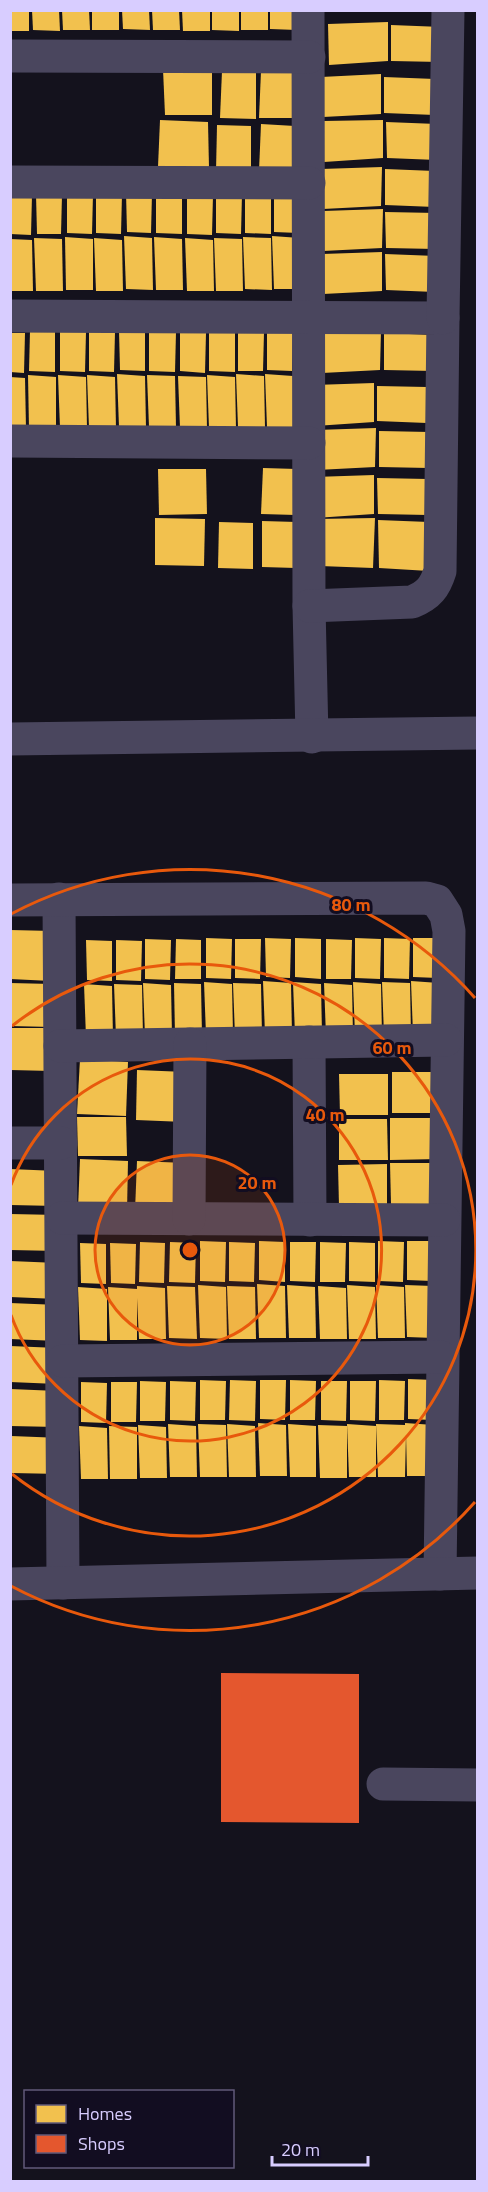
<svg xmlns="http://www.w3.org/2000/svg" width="488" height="2192" font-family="'Titillium Web',sans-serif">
	<rect width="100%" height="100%" fill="#14121d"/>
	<g fill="#f2c14e">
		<rect x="10" y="10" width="19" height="21"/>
		<path d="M32,10H59L60,31L33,30Z"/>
		<path d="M62,10H89L90,30H63Z"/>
		<rect x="92" y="10" width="27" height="20"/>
		<path d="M122,10H149L150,30L123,29Z"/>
		<path d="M152,10H179L180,30H153Z"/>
		<path d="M182,10H210V31H183Z"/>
		<path d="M212,10H239V31L212,30Z"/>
		<rect x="241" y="10" width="27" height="20"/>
		<path d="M270,10H297V30L270,29Z"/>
		<path d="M388,22V61L329,65L328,24Z"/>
		<path d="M391,25L442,27L441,62L391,61Z"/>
		<path d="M163,69H212V115H165Z"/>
		<path d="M222,71L256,73V119L220,118Z"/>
		<path d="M261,71L294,72L295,118H259Z"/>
		<path d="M381,74V114L323,117L321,77Z"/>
		<path d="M384,77L435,79V115L384,113Z"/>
		<path d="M160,120L208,122L209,168L158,167Z"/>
		<path d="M383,120V158L324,162L323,121Z"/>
		<path d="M386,122L437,124V160L387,158Z"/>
		<path d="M261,124L295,126V171H259Z"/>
		<path d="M217,125L251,126V172H216Z"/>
		<path d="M382,167L381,206L323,209L321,169Z"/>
		<path d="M385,169L435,171V207L385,205Z"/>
		<path d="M126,192L152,193L151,233L127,232Z"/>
		<path d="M274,192L300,193L299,233L274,232Z"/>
		<path d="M67,193L93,194L92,234L67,233Z"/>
		<path d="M156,193L182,194V234L156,233Z"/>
		<path d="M216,193L242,194L241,234L216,233Z"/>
		<path d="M245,193L271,194V234L245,233Z"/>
		<path d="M10,194L32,195L31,235L10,234Z"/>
		<path d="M36,194L62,195L61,234H37Z"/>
		<path d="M96,194H122L121,234L96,233Z"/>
		<path d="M187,194L213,195L212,235L187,234Z"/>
		<path d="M383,209L382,248L323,251V211Z"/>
		<path d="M385,212L437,213L436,249L386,248Z"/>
		<path d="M124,236L152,238L153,290L126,289Z"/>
		<path d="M272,236L300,238L301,289H274Z"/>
		<path d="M65,237L93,239V290H66Z"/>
		<path d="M154,237L182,239L183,290H156Z"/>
		<path d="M243,237L271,238L272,290L245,289Z"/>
		<path d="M34,238L62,239L63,291H36Z"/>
		<path d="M94,238L122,240L123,291H96Z"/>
		<path d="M185,238L213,240L214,291H187Z"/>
		<path d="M214,238L242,239L243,291H216Z"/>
		<path d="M10,239L32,240L33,291H10Z"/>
		<path d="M382,252V291L323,294L322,254Z"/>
		<path d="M385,254L436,256L435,292L386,290Z"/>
		<path d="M119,330L145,331V371L120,370Z"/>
		<path d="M267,330L293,331L292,371L267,370Z"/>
		<path d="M381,330L380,370L322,373L320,333Z"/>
		<path d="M30,331L55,332V372L29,371Z"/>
		<path d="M60,331L86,332L85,372L60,371Z"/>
		<path d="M149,331L176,332L175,372L149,371Z"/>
		<path d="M209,331L235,332V372L209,371Z"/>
		<path d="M238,331L264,332L263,371H238Z"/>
		<path d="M89,332H115L114,372L89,371Z"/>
		<path d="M180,332L206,333L205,373L180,371Z"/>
		<path d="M10,333H25L24,373L10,372Z"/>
		<path d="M384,333L434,335V371L384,370Z"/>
		<path d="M117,374L145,376L146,428L119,427Z"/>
		<path d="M236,374L264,376L265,428L238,427Z"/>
		<path d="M265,374L293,376L294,427H267Z"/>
		<path d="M28,375L56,377V429H29Z"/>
		<path d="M58,375L86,377L87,428H60Z"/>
		<path d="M87,375L115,377L116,429L89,428Z"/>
		<path d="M147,375L175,376L176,428L149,427Z"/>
		<path d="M207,375L235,377L236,429L209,428Z"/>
		<path d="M178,376L206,377L207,429L180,428Z"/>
		<path d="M10,377L25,378L26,429H10Z"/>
		<path d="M374,383V422L315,426L314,385Z"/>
		<path d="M377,386L427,387V423L377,421Z"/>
		<path d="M376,428L375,467L317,470L316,430Z"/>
		<path d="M379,431L430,432L429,468L379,467Z"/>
		<path d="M263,468L297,469L296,515L261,514Z"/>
		<path d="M158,469H206L207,514L159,515Z"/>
		<path d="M374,475V514L315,518L314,477Z"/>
		<path d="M377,478L428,479V515L378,514Z"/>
		<path d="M155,518L205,519L204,566L155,565Z"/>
		<path d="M375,518L373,568L320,566L315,519Z"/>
		<path d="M378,520L429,522V571L379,568Z"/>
		<path d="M262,521L297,522L296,568L262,567Z"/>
		<path d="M219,522L253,523V569L218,568Z"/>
		<path d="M10,930L53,931L51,981L10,979Z"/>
		<path d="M206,938L232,939L231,979L206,978Z"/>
		<path d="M265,938L291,939L290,978L266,977Z"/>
		<path d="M295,938L321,939V979L295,977Z"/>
		<path d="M355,938L381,939L380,979L355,978Z"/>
		<path d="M384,938L410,939L409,979L384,978Z"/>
		<path d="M413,938H439L438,978L413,977Z"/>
		<path d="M145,939L171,940L170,980L145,979Z"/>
		<path d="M176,939L201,940V979H175Z"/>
		<path d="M235,939H261L260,979L235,978Z"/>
		<path d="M326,939L352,940L351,979H326Z"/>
		<path d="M86,940L112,941V981L87,980Z"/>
		<path d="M116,940L142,941L141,981L116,980Z"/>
		<path d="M263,981L291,983L292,1035L265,1034Z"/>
		<path d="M411,981L439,983L440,1034H413Z"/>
		<path d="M204,982L232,984L233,1035H206Z"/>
		<path d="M293,982L321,984L322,1035H295Z"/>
		<path d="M353,982L381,984L382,1036L355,1035Z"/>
		<path d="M382,982L410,983L411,1035H384Z"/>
		<path d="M10,983L52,984V1027L10,1026Z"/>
		<path d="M143,983L171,985L172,1036H145Z"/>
		<path d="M174,983L201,984L202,1036H175Z"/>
		<path d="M233,983L261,984L262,1036H235Z"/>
		<path d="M324,983L352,985L353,1036H326Z"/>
		<path d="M84,984L112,986L113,1038L86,1037Z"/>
		<path d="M114,984L142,985L143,1037H116Z"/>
		<path d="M10,1028H52V1071L10,1070Z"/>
		<path d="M80,1059L128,1062L126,1116L77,1114Z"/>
		<path d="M137,1070L186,1072L185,1122L136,1120Z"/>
		<rect x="392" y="1072" width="48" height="41"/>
		<path d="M339,1074H388V1115H340Z"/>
		<path d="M77,1117H126L127,1156H78Z"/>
		<path d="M390,1118H438L439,1159L390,1160Z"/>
		<path d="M339,1119H387L388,1160H339Z"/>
		<path d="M80,1159L128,1161L127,1211L78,1209Z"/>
		<path d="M137,1161L186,1163L184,1213L135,1211Z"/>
		<path d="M390,1163H439V1204H391Z"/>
		<path d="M387,1164V1206H339L338,1165Z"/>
		<path d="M10,1169L57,1171V1206L10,1205Z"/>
		<path d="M10,1214L59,1215V1251L10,1250Z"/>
		<path d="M200,1241L226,1242L225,1282L200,1281Z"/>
		<path d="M259,1241L285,1242V1282L259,1280Z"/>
		<path d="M378,1241L404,1242L403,1282L378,1281Z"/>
		<path d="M407,1241H433L432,1281L407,1280Z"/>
		<path d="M140,1242L165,1243L164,1283L139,1282Z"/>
		<path d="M170,1242L196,1243L195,1283L169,1282Z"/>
		<path d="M229,1242L255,1243L254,1282L229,1281Z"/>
		<path d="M290,1242H316L315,1282L290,1281Z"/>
		<path d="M320,1242L346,1243L345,1282H320Z"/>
		<path d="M349,1242L375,1243V1282L349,1281Z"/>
		<path d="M80,1243L106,1244V1284L81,1283Z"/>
		<path d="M110,1243L136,1244L135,1284L111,1283Z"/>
		<path d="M10,1261L58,1263L57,1299L10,1297Z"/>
		<path d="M257,1284L285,1286L286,1338H259Z"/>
		<path d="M198,1285L226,1287L227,1339L200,1338Z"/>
		<path d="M287,1285L315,1287L316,1338H289Z"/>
		<path d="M347,1285L375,1287L376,1339H349Z"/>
		<path d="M376,1285L404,1287L405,1338H378Z"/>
		<path d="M405,1285L433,1286L434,1338L407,1337Z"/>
		<path d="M137,1286L165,1288L166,1339H139L137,1298V1340H110L108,1287L137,1289Z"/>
		<path d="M167,1286L195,1287L197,1339L169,1338Z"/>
		<path d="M227,1286L255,1287L256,1339H229Z"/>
		<path d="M318,1286L346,1288L347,1339H320Z"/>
		<path d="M78,1287L107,1289V1341L80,1340Z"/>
		<path d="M10,1303L59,1305L58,1341L10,1339Z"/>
		<path d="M10,1346L58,1348L57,1384L10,1382Z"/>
		<path d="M408,1379L434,1380L433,1420L408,1419Z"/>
		<path d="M200,1380L226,1381L225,1420H200Z"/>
		<path d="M230,1380L256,1381L255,1421L229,1420Z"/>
		<path d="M260,1380H286L285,1420L260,1419Z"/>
		<path d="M290,1380L316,1381L315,1420H290Z"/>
		<path d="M379,1380L405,1381L404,1420H379Z"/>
		<path d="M140,1381L166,1382L165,1421H140Z"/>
		<path d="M170,1381L196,1382L195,1421L170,1420Z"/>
		<path d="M321,1381H347L346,1421L321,1420Z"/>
		<path d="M350,1381H376L375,1421L350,1420Z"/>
		<path d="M81,1382L107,1383L106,1423L81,1422Z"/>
		<path d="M111,1382H137L136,1422H111Z"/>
		<path d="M10,1389L58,1391L57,1427L10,1426Z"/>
		<path d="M258,1423L286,1425L287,1476H260Z"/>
		<path d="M405,1423L434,1425V1476H407L406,1434L405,1477H378L376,1424L405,1425Z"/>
		<path d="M168,1424L196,1426L197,1477H170Z"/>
		<path d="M198,1424L226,1425L227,1477H200Z"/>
		<path d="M227,1424L255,1426L256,1477H229Z"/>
		<path d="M288,1424L316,1426V1477H290Z"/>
		<path d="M347,1424L376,1426V1477H349Z"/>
		<path d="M138,1425L166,1427L167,1478H140Z"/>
		<path d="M318,1425L347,1426V1478H320Z"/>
		<path d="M79,1426L107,1428L108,1479H81Z"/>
		<path d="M109,1426L137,1427V1479H110Z"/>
		<path d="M11,1436L62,1438L61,1474L11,1473Z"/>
	</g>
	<path fill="#e4572e" d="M221,1673L359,1674V1823L221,1822Z"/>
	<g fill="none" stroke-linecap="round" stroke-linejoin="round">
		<g stroke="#4a465e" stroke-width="33">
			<path d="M308,10L309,606L312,737"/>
			<path d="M10,56L309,57"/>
			<path d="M10,182L309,183"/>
			<path d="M10,316L443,318L440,571C435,587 429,595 412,602L309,606"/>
			<path d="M443,318L448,10"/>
			<path d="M10,441L309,443"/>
			<path d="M10,739L478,733"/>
			<path d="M59,899L63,1583"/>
			<path d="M10,900L426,898L437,901L446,915L449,931L440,1574"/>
			<path d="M309,1042L310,1220"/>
			<path d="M60,1046L446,1040"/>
			<path d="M10,1143H61"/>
			<path d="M62,1218L444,1220"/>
			<path d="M189,1219L190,1044"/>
			<path d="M63,1361L441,1357"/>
			<path d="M10,1584L478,1573"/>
			<path d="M383,1784L478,1785"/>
		</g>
	</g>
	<circle cx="190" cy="1250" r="95" fill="#e8590c" fill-opacity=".12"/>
	<g fill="none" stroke="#e8590c" stroke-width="3">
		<circle cx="190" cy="1250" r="95"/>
		<path d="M11 1185A191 191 0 1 1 11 1315"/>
		<path d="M12 1026A286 286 0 1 1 12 1474"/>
		<path d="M475 1502A381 381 0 0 1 11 1586M11 914A381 381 0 0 1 475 998"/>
	</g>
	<circle cx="190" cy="1250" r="9" fill="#e8590c" stroke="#120d21" stroke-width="3"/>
	<g font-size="18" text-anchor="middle" font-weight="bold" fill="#e8590c" stroke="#120d21" stroke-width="6" stroke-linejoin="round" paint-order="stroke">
		<text x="351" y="911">80 m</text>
		<text x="392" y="1054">60 m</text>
		<text x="325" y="1121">40 m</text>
		<text x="257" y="1189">20 m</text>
	</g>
	<rect width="488" height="2192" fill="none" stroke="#d8cdff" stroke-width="24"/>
	<rect x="24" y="2090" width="210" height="78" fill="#120d21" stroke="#615a7a" stroke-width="1.5"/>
	<rect x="36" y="2105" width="30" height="18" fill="#f2c14e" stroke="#615a7a" stroke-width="1.5"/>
	<text x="78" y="2120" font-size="18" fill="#d8cdff">Homes</text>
	<rect x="36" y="2135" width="30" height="18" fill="#e4572e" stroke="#615a7a" stroke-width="1.5"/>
	<text x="78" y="2150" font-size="18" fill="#d8cdff">Shops</text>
	<path d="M272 2156v9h96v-9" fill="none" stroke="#d8cdff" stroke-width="3"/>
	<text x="281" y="2156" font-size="18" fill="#d8cdff" stroke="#120d21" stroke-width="4.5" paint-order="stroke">20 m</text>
</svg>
